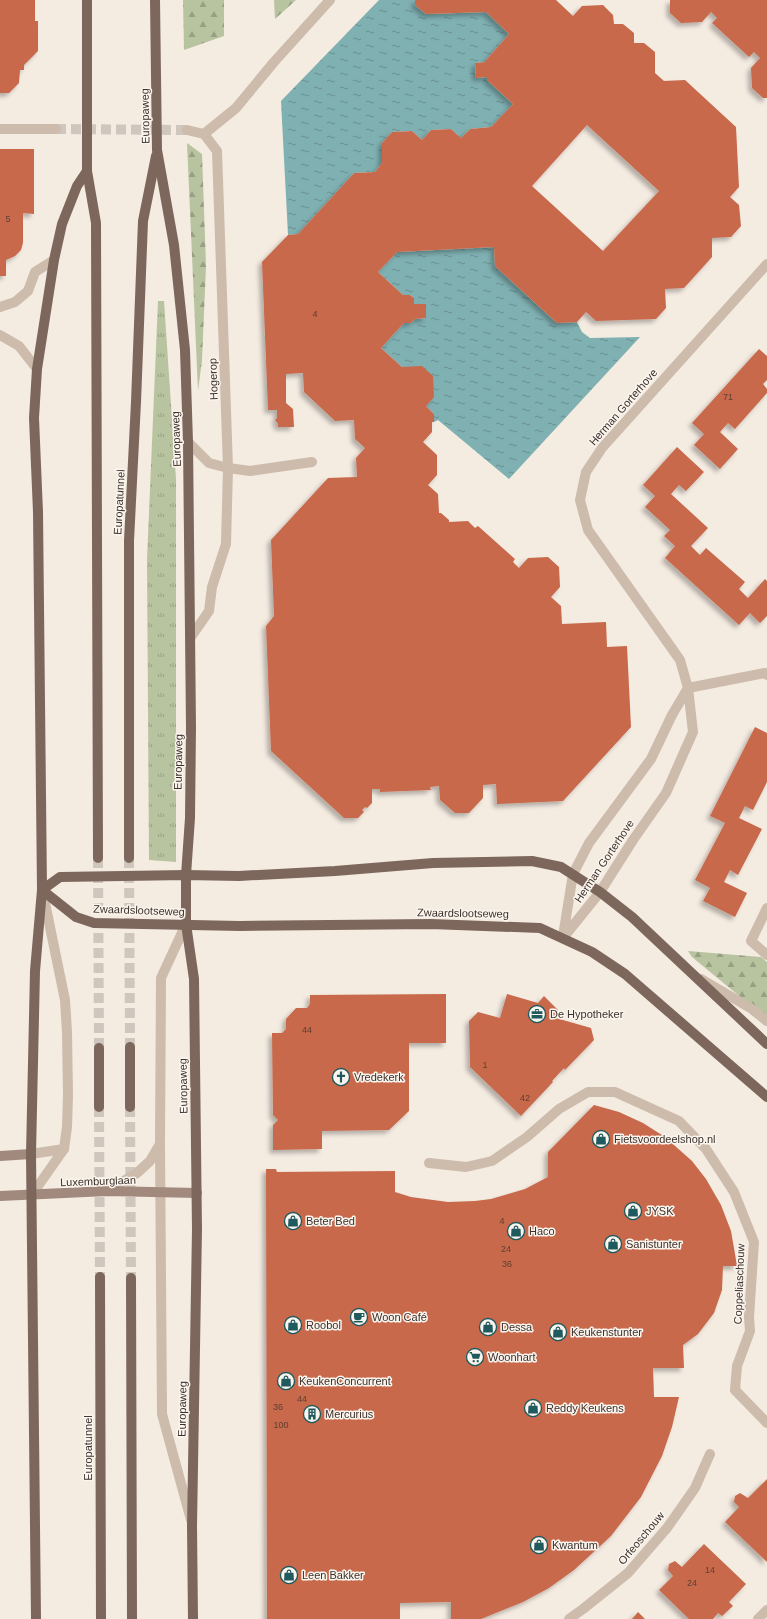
<svg xmlns="http://www.w3.org/2000/svg" width="767" height="1619" font-family="Helvetica,sans-serif">
	<defs>
		<pattern id="grass-tufts" width="24" height="20" patternUnits="userSpaceOnUse"><rect width="24" height="20" fill="#b8c4a0"/><path d="M3 7l-1-3M5 7V3M7 7l1-3M15 17l-1-3M17 17v-4M19 17l1-3" fill="none" stroke="#97a083"/></pattern>
		<pattern id="forest-firs" width="22" height="20" patternUnits="userSpaceOnUse"><rect width="22" height="20" fill="#b8c4a0"/><path d="M5 1l3.5 6h-7zM16 11l3.5 6h-7z" fill="#97a083"/></pattern>
		<pattern id="water-ripples" width="26" height="14" patternUnits="userSpaceOnUse"><rect width="26" height="14" fill="#7fb0b2"/><path d="M2 4q2-2 4 0t4 0M15 11q2-2 4 0t4 0" fill="none" stroke="#699091"/></pattern>
		<filter id="shadow"><feDropShadow dx="-3.5" dy="3.5" stdDeviation="2" flood-color="#0004"/></filter>
	</defs>
	<rect width="100%" height="100%" fill="#f4ebe1"/>
	<path fill="url(#grass-tufts)" d="M158,301H164L176,479V862L149,860L147,560Z"/>
	<g fill="url(#forest-firs)">
		<path d="M183,0H224V36L184,50Z"/>
		<path d="M274,0H296L275,19Z"/>
		<path d="M187,143L202,154L206,266L202,360L198,391Z"/>
		<path d="M688,951L761,957L767,962V1019L692,957Z"/>
	</g>
	<g fill="url(#water-ripples)">
		<path d="M379,0H415V5L426,14L486,12L509,34L486,60V62L475,63L476,78L487,77V80L513,104L491,127L470,129L461,138L451,129L431,130L422,140L412,131L392,132L382,143V163L375,172L354,173L298,234L288,235L281,101Z"/>
		<path d="M494,247L495,266L557,323L577,322L582,332L590,338L640,337L509,479L438,420L434,422V414L426,406L402,367L381,348L404,323H411L415,319L426,318L425,304H414V298L410,295H403L378,272L397,252Z"/>
	</g>
	<g fill="#c8694b" fill-rule="evenodd" filter="url(#shadow)">
		<path d="M0,0H35V21H38V51L24,65V70H20L19,83L9,93H0Z"/>
		<path d="M415,0H556L573,16L582,6L603,5L613,15L614,24H623L634,33V43H644L655,52V73L664,81L685,80L736,127L739,187L730,197L739,205L741,226L731,237L712,238V257L684,288L665,289L666,308L656,319L596,321L586,312L577,322L557,323L495,266L494,247L397,252L378,272L403,295H410L414,298V304H426V318L415,319L411,323H404L381,348L402,367L422,366L433,376L434,397L426,406L434,414V422H432V432L423,442L437,455V475L428,485L438,494L439,513H441L449,520V522L468,521L475,528L478,526L515,559L513,562L519,568L528,558L548,557L559,567L560,587L551,597L561,606L562,624L606,622L607,647L627,646L631,727L563,801L497,804L496,784L483,785V798L469,813H455L440,800L439,786L430,787L431,790L380,792V789H372V803L367,808L365,807L362,810L364,812L358,818H344L271,751L266,626L274,616L271,540L328,478L357,477L356,458L365,448L355,439L354,420L335,421L304,392L303,373L286,374V403L293,409L294,427H278V424L275,420L277,418V410H268L262,262L288,235L298,234L354,173L375,172L382,163V143L392,132L412,131L422,140L431,130L451,129L461,138L470,129L491,127L513,104L487,80V77L476,78L475,63L486,62V60L509,34L486,12L426,14L415,5ZM587,125L659,191L603,251L532,186Z"/>
		<path d="M670,0H767V98H763L752,88L751,68L760,58L754,52L749,57L712,23L717,18L711,12L702,22L681,23L670,13Z"/>
		<path d="M0,149H34V214L23,213V243L21,250L15,256L6,260V276H0Z"/>
		<path d="M759,349L767,356V380L763,384L767,389V393L735,429L728,423L720,432L738,449L720,469L694,445L704,434L692,423Z"/>
		<path d="M677,447L704,472L686,491L679,485L671,494L708,528L691,546L700,555L706,548L745,582L739,589L748,598L765,579L767,581V616L760,623L750,613L739,625L665,558L675,546L664,536L670,530L645,507L655,496L643,485Z"/>
		<path d="M755,727L767,733V782L753,810L745,806L739,818L762,829L738,875L730,870L724,882L747,893L735,917L703,901L710,888L695,880L725,823L710,816Z"/>
		<path d="M446,994V1043H409V1111L389,1130L322,1131V1149L273,1150V1125L278,1120L273,1115L272,1033H282L286,1029V1019L296,1008H307L310,1004V995Z"/>
		<path d="M507,994L538,1003L544,996L558,1010L556,1018L591,1028L594,1040L565,1070L564,1068L552,1081L553,1082L521,1116L470,1067L469,1021L478,1012L500,1018Z"/>
		<path d="M594,1105L619,1112L643,1123L665,1137L692,1161L706,1179L721,1205L731,1231L735,1254L737,1266H723L722,1290L714,1313L698,1334L683,1345L684,1368H653L654,1397H679L672,1427L662,1456L641,1497L611,1536L574,1570L549,1588L523,1602L481,1619H451V1602L400,1603V1619H267L266,1169H276L277,1172L395,1171V1192L411,1197L448,1202L475,1201L491,1199L525,1189L548,1177V1152Z"/>
		<path d="M767,1479V1562L725,1522L739,1507L734,1502L735,1496L740,1493L748,1498Z"/>
		<path d="M704,1544L746,1584L729,1602L733,1606L722,1616L718,1613L713,1619H689L659,1590L673,1576L668,1570L669,1564L675,1561L682,1567Z"/>
		<path d="M638,1612L645,1619H632Z"/>
	</g>
	<g fill="none" stroke-linecap="round" stroke-linejoin="round">
		<path stroke="#cfc6bd" stroke-width="10" stroke-dasharray="10 5" stroke-linecap="butt" d="M56,129L187,130"/>
		<g stroke="#cfc6bd" stroke-width="10" stroke-dasharray="10 5" stroke-linecap="butt">
			<path d="M98,858L99,1048"/>
			<path d="M129,858L130,1047"/>
			<path d="M99,1107L100,1277"/>
			<path d="M130,1107L131,1278"/>
		</g>
		<g stroke="#cdbbac" stroke-width="10">
			<path d="M204,134L236,108L274,62L330,0"/>
			<path d="M188,442L209,463L228,468L250,471L312,462"/>
			<path d="M186,924L161,978L160,1144L162,1414L191,1520"/>
			<path d="M701,979L752,1009L767,1021"/>
			<path d="M31,1154L64,1149"/>
			<path d="M429,1163L466,1167L492,1161L527,1137L559,1109L588,1092H615L679,1121L706,1149L734,1192L754,1242L749,1317L750,1331L737,1366L735,1390"/>
			<path d="M107,1191L137,1173L150,1161L160,1144"/>
			<path d="M31,1196L64,1149L67,1127L68,1095L67,1032L65,1000L43,893"/>
		</g>
		<g stroke="#cdbbac" stroke-width="10">
			<path d="M0,129H56"/>
			<path d="M187,130L204,134L217,151L228,468L226,544L212,587L209,611L191,637"/>
			<path d="M0,307L15,302L28,291L35,272L54,260"/>
			<path d="M0,335L19,346L37,369"/>
			<path d="M688,688L765,673L767,675"/>
			<path d="M767,908L751,941L767,955"/>
			<path d="M563,936L573,874L589,843L651,759L672,715L688,688"/>
			<path d="M563,938L600,892L633,840L666,793L693,732L688,688L680,660L588,530L580,500L586,472L602,448L767,264"/>
			<path d="M735,1390L767,1423"/>
			<path d="M569,1619L583,1609L628,1573L667,1528L695,1488L710,1454"/>
			<path d="M758,1619L767,1610"/>
		</g>
		<g stroke="#a18a7d" stroke-width="10">
			<path d="M0,1156L31,1154"/>
			<path d="M0,1196L107,1191L197,1193"/>
		</g>
		<g stroke="#7d675c" stroke-width="10">
			<path d="M87,0V171L96,223L98,858"/>
			<path d="M155,0L157,150L174,245L185,350L188,442L191,727L190,818L186,875V924L194,979L197,1229L192,1526L193,1619"/>
			<path d="M129,858V541L136,402L143,221L156,156"/>
			<path d="M42,890L60,877L186,875L239,876L335,871L433,863L532,861L561,867L600,892L632,917L767,1044"/>
			<path d="M42,890L76,917L94,923L240,926L431,924L540,928L592,952L625,974L767,1097"/>
			<path d="M130,1047V1107"/>
			<path d="M99,1107V1048"/>
			<path d="M100,1277L101,1619"/>
			<path d="M131,1278L132,1619"/>
			<path d="M36,1619L31,1154L35,971L42,890L38,512L34,418L37,369L54,260L62,224L77,186L87,171"/>
		</g>
	</g>
	<defs>
		<g id="office-ring" transform="scale(0.9)"><circle r="9.5" fill="#fbf5ee" stroke="#1f5a5e" stroke-width="1.5"/><path d="M-6-3h4V-5.5h4V-3h4V5H-6ZM-1-4.5V-3h2v-1.5ZM-6 0V1H6V0Z" fill="#1f5a5e"/></g>
		<g id="church-ring" transform="scale(0.9)"><circle r="9.5" fill="#fbf5ee" stroke="#1f5a5e" stroke-width="1.5"/><path d="M-1.2-6h2.4v3.5h3.3v2.4h-3.3V6h-2.4V-.1h-3.3v-2.4h3.3Z" fill="#1f5a5e"/></g>
		<g id="shop-ring" transform="scale(0.9)"><circle r="9.5" fill="#fbf5ee" stroke="#1f5a5e" stroke-width="1.5"/><path d="M-5-2.5h2.3a2.7 3.5 0 0 1 5.4 0H5L5.5 6h-11ZM-1.5-2.5h3a1.5 2.3 0 0 0-3 0Z" fill="#1f5a5e"/></g>
		<g id="cafe-ring" transform="scale(0.9)"><circle r="9.5" fill="#fbf5ee" stroke="#1f5a5e" stroke-width="1.5"/><path d="M-5.5-4.5H6V0H3Q3 3.5 0 3.5H-2.5Q-5.5 3.5-5.5 0ZM3-3.2v2h1.7v-2ZM-6 4.5H4V6H-6Z" fill="#1f5a5e"/></g>
		<g id="supermarket-ring" transform="scale(0.9)"><circle r="9.5" fill="#fbf5ee" stroke="#1f5a5e" stroke-width="1.5"/><path d="M-6-5.5h2.5l.6 2H6L4.5 2H-2.5L-4.4-4H-6ZM-1.5 3.2a1.3 1.3 0 1 0 .1 0ZM3 3.2a1.3 1.3 0 1 0 .1 0Z" fill="#1f5a5e"/></g>
		<g id="building-ring" transform="scale(0.9)"><circle r="9.5" fill="#fbf5ee" stroke="#1f5a5e" stroke-width="1.5"/><path d="M-4-6H4V6H1V3H-1V6H-4ZM-2.5-4.3h1.7v1.8h-1.7ZM.8-4.3h1.7v1.8H.8ZM-2.5-1h1.7V.8h-1.7ZM.8-1h1.7V.8H.8Z" fill="#1f5a5e"/></g>
	</defs>
	<g fill-rule="evenodd">
		<use href="#office-ring" x="537" y="1014"/>
		<use href="#church-ring" x="341" y="1077"/>
		<use href="#shop-ring" x="601" y="1139"/>
		<use href="#shop-ring" x="633" y="1211"/>
		<use href="#shop-ring" x="293" y="1221"/>
		<use href="#shop-ring" x="516" y="1231"/>
		<use href="#shop-ring" x="613" y="1244"/>
		<use href="#cafe-ring" x="359" y="1317"/>
		<use href="#shop-ring" x="293" y="1325"/>
		<use href="#shop-ring" x="488" y="1327"/>
		<use href="#shop-ring" x="558" y="1332"/>
		<use href="#supermarket-ring" x="475" y="1357"/>
		<use href="#shop-ring" x="286" y="1381"/>
		<use href="#shop-ring" x="533" y="1408"/>
		<use href="#building-ring" x="312" y="1414"/>
		<use href="#shop-ring" x="539" y="1545"/>
		<use href="#shop-ring" x="289" y="1575"/>
	</g>
	<g text-anchor="middle" dominant-baseline="central" stroke-width="3" stroke-linejoin="round" paint-order="stroke">
		<g font-size="9" fill="#5e3e33">
			<text x="8" y="219">5</text>
			<text x="315" y="314">4</text>
			<text x="728" y="397">71</text>
			<text x="307" y="1030">44</text>
			<text x="485" y="1065">1</text>
			<text x="525" y="1098">42</text>
			<text x="502" y="1221">4</text>
			<text x="506" y="1249">24</text>
			<text x="507" y="1264">36</text>
			<text x="302" y="1399">44</text>
			<text x="278" y="1407">36</text>
			<text x="281" y="1425">100</text>
			<text x="710" y="1570">14</text>
			<text x="692" y="1583">24</text>
		</g>
		<g font-size="11" fill="#3b302b" stroke="#fbf5ee">
			<text transform="translate(145 116) rotate(-91)">Europaweg</text>
			<text transform="translate(213 379) rotate(-92)">Hogerop</text>
			<text transform="translate(623 407) rotate(-49)">Herman Gorterhove</text>
			<text transform="translate(176 439) rotate(-92)">Europaweg</text>
			<text transform="translate(119 502) rotate(-87)">Europatunnel</text>
			<text transform="translate(178 762) rotate(-89)">Europaweg</text>
			<text transform="translate(604 861) rotate(-56)">Herman Gorterhove</text>
			<text transform="translate(139 910) rotate(2)">Zwaardslootseweg</text>
			<text transform="translate(463 913) rotate(1)">Zwaardslootseweg</text>
			<text transform="translate(183 1086) rotate(-91)">Europaweg</text>
			<text transform="translate(98 1181) rotate(-2)">Luxemburglaan</text>
			<text transform="translate(739 1284) rotate(-88)">Coppeliaschouw</text>
			<text transform="translate(182 1409) rotate(-89)">Europaweg</text>
			<text transform="translate(88 1448) rotate(-90)">Europatunnel</text>
			<text transform="translate(641 1538) rotate(-50)">Orfeoschouw</text>
		</g>
		<g font-size="11" fill="#3b302b" stroke="#fbf5ee" text-anchor="start">
			<text x="550" y="1014">De Hypotheker</text>
			<text x="354" y="1077">Vredekerk</text>
			<text x="614" y="1139">Fietsvoordeelshop.nl</text>
			<text x="646" y="1211">JYSK</text>
			<text x="306" y="1221">Beter Bed</text>
			<text x="529" y="1231">Haco</text>
			<text x="626" y="1244">Sanistunter</text>
			<text x="372" y="1317">Woon Café</text>
			<text x="306" y="1325">Roobol</text>
			<text x="501" y="1327">Dessa</text>
			<text x="571" y="1332">Keukenstunter</text>
			<text x="488" y="1357">Woonhart</text>
			<text x="299" y="1381">KeukenConcurrent</text>
			<text x="546" y="1408">Reddy Keukens</text>
			<text x="325" y="1414">Mercurius</text>
			<text x="552" y="1545">Kwantum</text>
			<text x="302" y="1575">Leen Bakker</text>
		</g>
	</g>
</svg>
